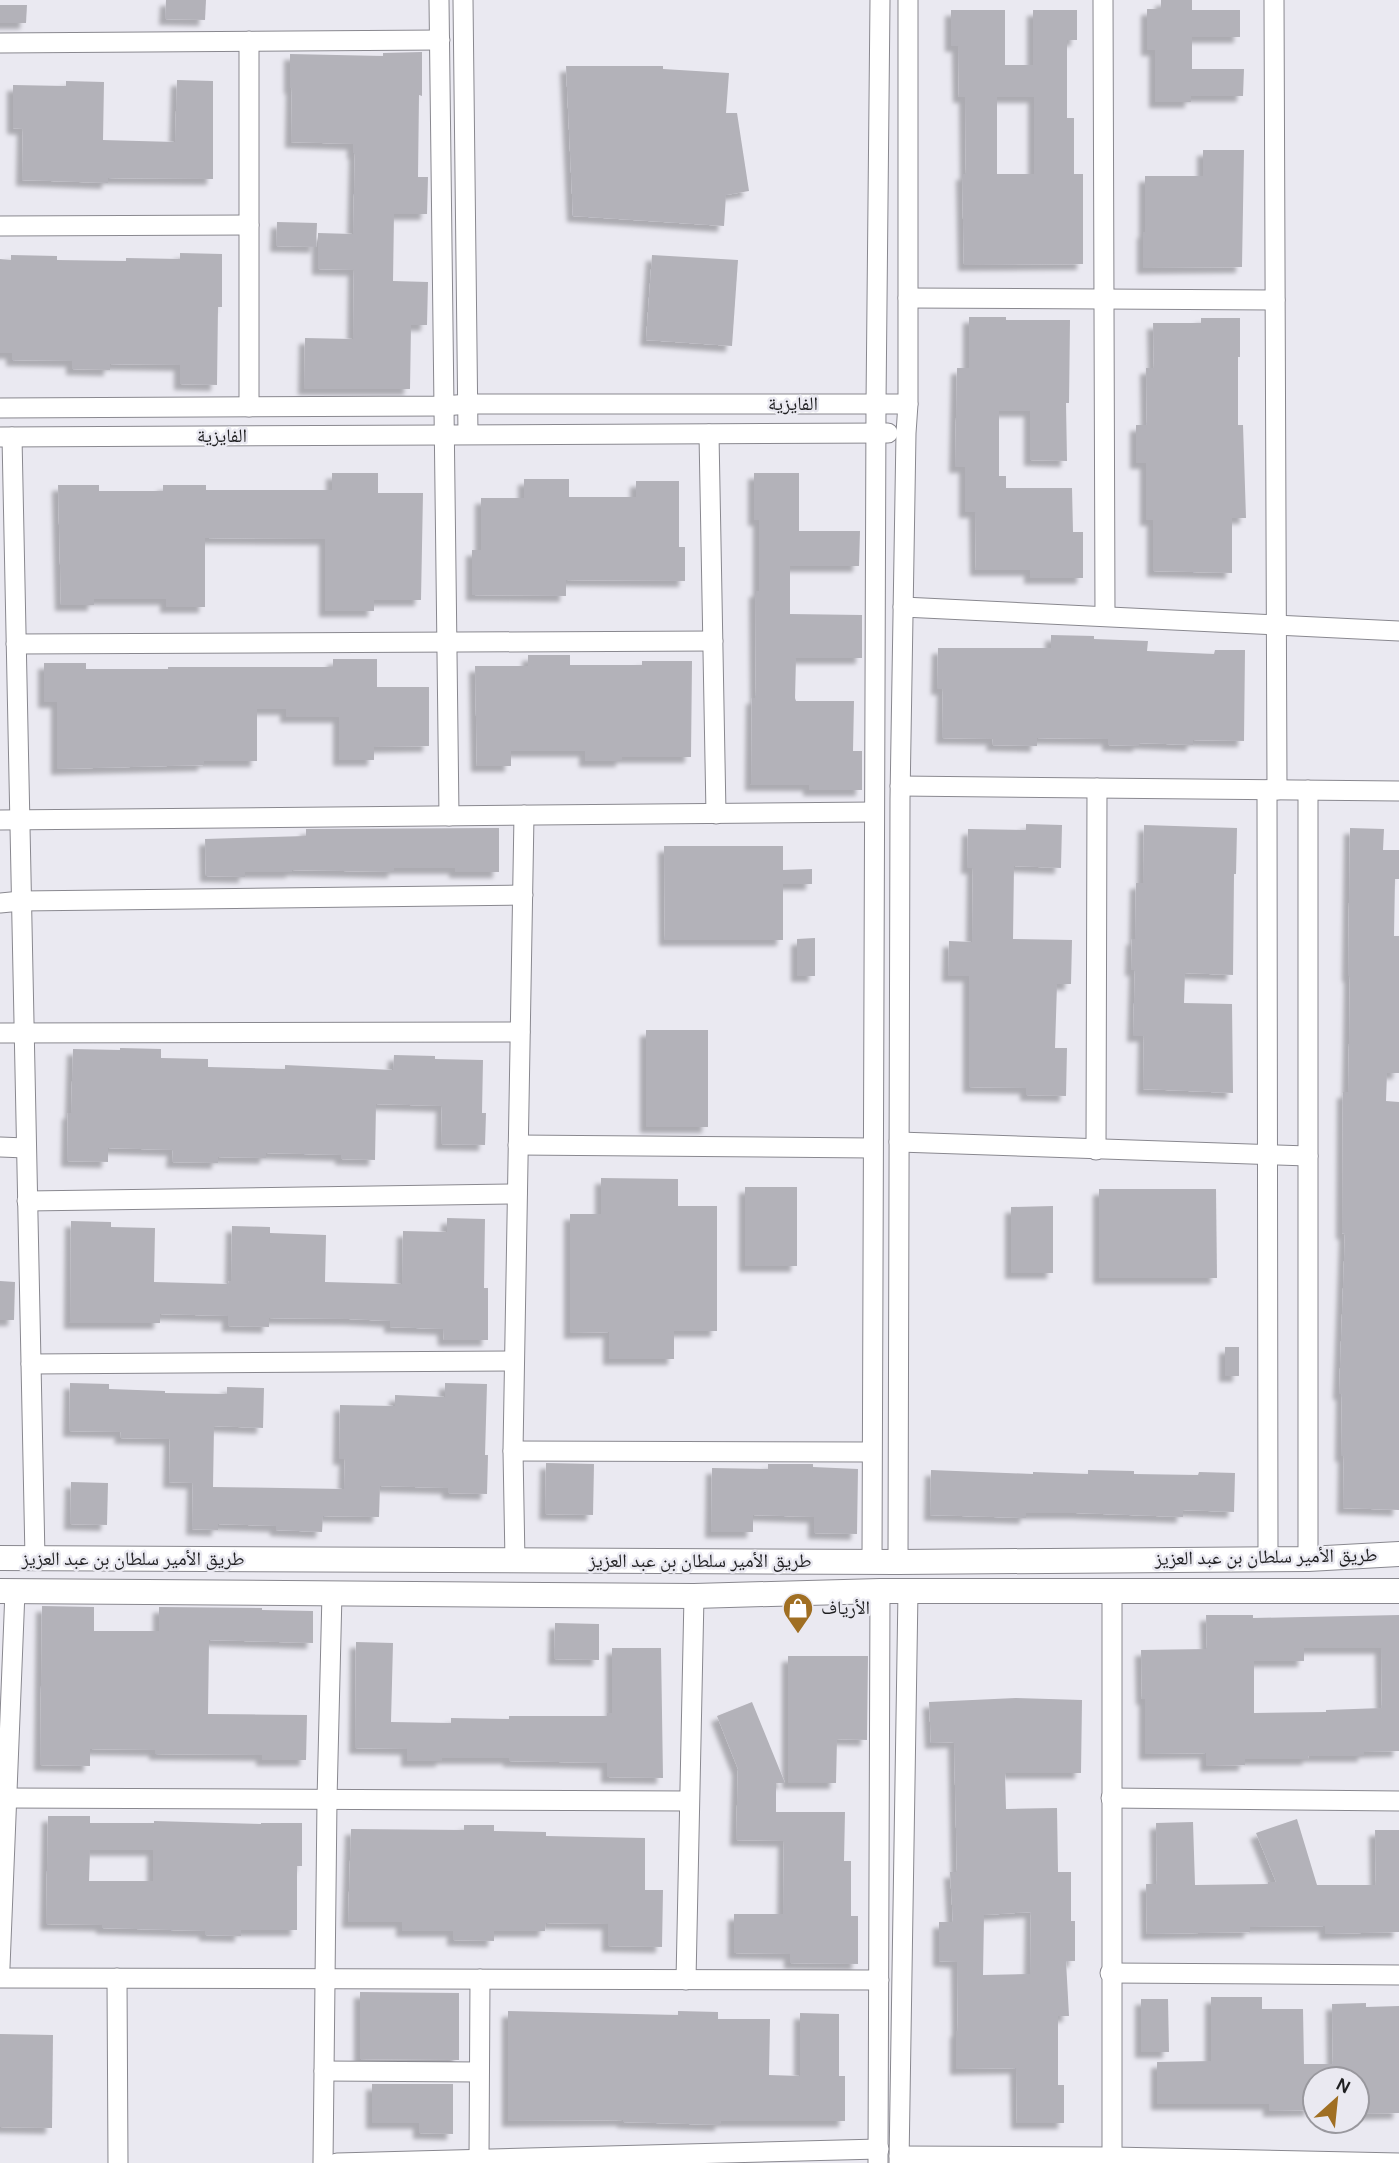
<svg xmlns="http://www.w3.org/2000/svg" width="1399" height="2163" font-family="Karla,'Noto Naskh Arabic',sans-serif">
	<defs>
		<filter id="shadow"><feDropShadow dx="-6" dy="6" stdDeviation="2" flood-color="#0004"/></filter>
	</defs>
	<rect width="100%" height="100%" fill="#eae9f1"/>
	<g fill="#b3b2b9" fill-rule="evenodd" filter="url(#shadow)">
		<path d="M166,0H206L205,20L165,19Z"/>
		<path d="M1161,0H1192V10H1240V37H1192V69H1244L1243,96H1191V102H1155V50H1147V9H1161Z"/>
		<path d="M0,5H27L26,23H0Z"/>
		<path d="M951,10H1005V65H1033V10H1077V40H1067V118H1074V174H1083V264L964,265L962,174H966L965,97H959L958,46H951ZM997,97H1034V174H997Z"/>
		<path d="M422,52V96L419,95L418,177H428L427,214H394L393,281L428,282L427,325H411L410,389H304L305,338L353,339L354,270L318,269V233L353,234L355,153H353V144L291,142L292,88H290V54L383,56V53Z"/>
		<path d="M566,66H663V69L729,73L726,113H737L749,191L726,195L724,226L573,216Z"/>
		<path d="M177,80L213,81V179L108,178V183L22,180L23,129L13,128V85L66,86V81L104,82L103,140L175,142Z"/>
		<path d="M1203,150H1244L1242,267L1143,268V232H1145V176H1203Z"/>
		<path d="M277,222L317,223L316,247L276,246Z"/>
		<path d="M180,253L222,254V307H218L217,385L180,384V365L110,364V370L72,369V361L12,360V353H0V259L11,260V255L57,256V260L126,261V258L180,259Z"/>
		<path d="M652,255L738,260L732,346L646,340Z"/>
		<path d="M969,317H1006V320H1070L1069,403H1066L1067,461L1030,460V411H999V476H1006V488H1072L1073,532H1083V578H1030V570H976L975,512H965V467H955L957,368H969Z"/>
		<path d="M1201,318H1240V357H1238V425H1243L1246,518H1232V573L1153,571V520H1146V463H1136V425H1147L1146,368H1154L1153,323H1201Z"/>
		<path d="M332,473H378V493H423L421,600H374V611H325V539L205,538V607H166V599H94V605H61L58,485H99V491H163V485H206V490H332Z"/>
		<path d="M754,473H799V531H860L859,566H790V614L862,615V658H796L795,698L796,701H854L853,751H862V790H809V785H751L752,698H756L755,591H759V520H754Z"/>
		<path d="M524,479H569V497H636V481H679V547H685V581L566,580V596L472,595V550H481V498H524Z"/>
		<path d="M1051,635L1094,636V639L1148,641L1147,651L1214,654L1215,650H1245L1244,741L1193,740V745L1139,743V746L1108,745V739L1037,738V746L992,745L993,739L942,738L943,689H937L938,648H1051Z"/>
		<path d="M528,655H570V665H642V661H692L691,757H622V761H585V751H511V766H477L475,666H528Z"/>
		<path d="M333,659H377V687H429V746L374,747V760H339V717H286V709H257V761H204V765L57,769V702H44V663H86V669H168V667H333Z"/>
		<path d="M1026,824L1062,825L1061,868L1014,866L1013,939L1072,940L1071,984H1057L1055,1048H1067L1066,1096L1026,1095V1088L969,1087V976H948L949,941L972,942L973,868H967L968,829L1026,830Z"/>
		<path d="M1144,825L1237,828L1236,874H1234L1233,975L1185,973L1184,1003L1232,1004L1233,1093L1143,1089L1144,1036H1133L1135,970H1131L1132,939H1135L1136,883H1143Z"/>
		<path d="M499,828V872H455V868H394V872L292,870V872H245V877L206,876L205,839L306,836V829Z"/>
		<path d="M1350,828L1384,829L1383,850H1399V879H1395L1394,936H1399V1073H1387L1386,1101L1399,1102V1510L1343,1508L1344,1456H1341L1342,1394H1339L1345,1234L1342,1233L1343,1092H1348L1349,1044L1350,976H1348Z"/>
		<path d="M664,846H783V870L812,869V884H783V940H665Z"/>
		<path d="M815,938V976H797V939Z"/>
		<rect x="646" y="1030" width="62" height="97"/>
		<path d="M120,1048L161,1049V1058L208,1059V1067L285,1069V1065L393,1070L394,1055L435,1056V1059L483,1060L482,1113H486L485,1145L441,1144L442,1106L376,1104L375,1160L341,1159V1155L266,1153V1158L218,1157V1163L172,1162L173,1150L108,1148V1162L67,1161L68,1113H71L73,1049L120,1050Z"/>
		<path d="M601,1178L678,1179V1206H717V1331H674V1359H609V1332L570,1333V1214H601Z"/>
		<rect x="745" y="1187" width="52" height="79"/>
		<path d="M1099,1189H1216L1217,1278H1099Z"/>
		<path d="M1053,1206V1273H1011V1207Z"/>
		<path d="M447,1218L485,1219L484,1288H488V1340H444L443,1329L390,1327V1321L349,1319L269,1318V1327L228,1326V1316L160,1314V1323H70L71,1221L111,1222V1227L155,1228L154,1282L228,1284L229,1281H231L232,1226L270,1227V1233L326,1235L325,1282L402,1284L403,1231L447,1232Z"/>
		<path d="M0,1281L15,1282L14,1320H0Z"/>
		<rect x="1225" y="1347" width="14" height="29"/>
		<path d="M70,1383L109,1384V1389L165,1391V1393L227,1394V1387L264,1388L263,1428L214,1426L213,1487L344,1489L345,1459H339L340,1405L395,1406V1395L445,1397V1383L487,1384L485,1455H488L487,1494L448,1493V1488L380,1486L379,1517L323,1516L322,1532L276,1530V1526L218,1524V1530L192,1529L193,1483L169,1482L170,1439L120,1438L121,1432L69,1431Z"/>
		<path d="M546,1463L594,1464L593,1515L545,1514Z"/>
		<path d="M768,1464H813V1467L858,1469L857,1534L814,1533V1517L753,1515V1532H711L712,1468L768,1469Z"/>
		<path d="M931,1470L1033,1474V1472L1088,1474V1470L1134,1471V1474L1198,1475L1199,1472L1235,1473L1234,1512L1183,1510V1517L1076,1513H1026V1518L930,1515Z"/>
		<path d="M71,1482L108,1483L107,1525L70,1524Z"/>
		<path d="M42,1606L94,1607V1631H159V1607L262,1608V1610L313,1611V1643L209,1640L208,1714L307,1715L306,1760H262V1755L155,1754V1750L90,1749V1766L40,1765Z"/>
		<path d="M1206,1615H1253V1618L1399,1615V1751L1364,1752V1756H1308L1309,1759H1245V1765L1206,1766V1753L1145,1754V1699H1142L1141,1650L1207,1649ZM1304,1648H1381L1382,1708L1326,1710V1712L1254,1713V1661H1304Z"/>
		<path d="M555,1623L599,1624V1660L554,1659Z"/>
		<path d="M356,1642L393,1643L391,1722L451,1723V1718L509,1719V1716H607V1713H612V1648H661L663,1778L607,1777V1763L509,1761V1758H442V1761H407V1749L355,1748Z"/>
		<path d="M788,1656H868L867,1740L837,1739L836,1783H788Z"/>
		<path d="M1016,1698L1082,1700L1081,1773H1005L1006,1809L1057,1808L1058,1872H1071V1921H1075V1961H1066L1069,2016H1058V2085H1064V2123H1017L1016,2068L956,2069V2031H958L957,1962L939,1961V1922H953L950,1872H957L954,1742L931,1743L929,1702ZM1031,1912L1030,1974L983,1975L984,1915Z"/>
		<path d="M752,1702L785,1783H776V1812H845L844,1861H851V1916H858V1964L790,1963V1954L734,1953V1914H783L784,1841L736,1840L738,1769L717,1716Z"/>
		<path d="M48,1816H90V1823H154V1821L261,1824V1823H302V1866H297V1930H241V1936L205,1935V1931L102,1928V1925L46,1924ZM90,1850H153V1881H89Z"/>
		<path d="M1297,1819L1317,1885H1376L1375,1830H1399V1932L1325,1934V1926L1250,1927V1932L1147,1934L1146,1884H1157L1156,1823L1193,1822L1195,1885L1268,1884V1882H1276L1256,1833Z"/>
		<path d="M464,1825H494V1831L546,1832V1836L645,1838V1890H663L662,1947L608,1946V1924L546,1923L545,1931H494V1941L453,1940V1931H402V1922H348L351,1829L464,1830Z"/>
		<path d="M360,1992L459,1993V2060L360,2059Z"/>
		<path d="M1211,1997H1262V2009H1303L1304,2064H1333L1332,2004L1366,2003V2007L1399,2006V2113L1357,2114V2079H1311V2110L1269,2111V2104H1157V2062L1211,2061Z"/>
		<path d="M1141,1999H1168L1169,2052H1141Z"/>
		<path d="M508,2011L678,2015V2011L718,2012V2019H770L769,2075L800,2076V2013L839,2014V2076H845V2121H721V2125L623,2122V2120L508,2121Z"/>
		<path d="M0,2034L53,2035L52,2128L0,2127Z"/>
		<path d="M372,2084H453V2134L419,2133V2123H372Z"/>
	</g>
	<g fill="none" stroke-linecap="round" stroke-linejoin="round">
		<g stroke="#89888f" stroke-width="21">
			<g id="minor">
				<path d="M439,0L449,816"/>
				<path d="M463,0L468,434"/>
				<path d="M1103,0L1105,616"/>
				<path d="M1274,0L1277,790"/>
				<path d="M249,41V407"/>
				<path d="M0,43L440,40"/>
				<path d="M0,226L249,225"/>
				<path d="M908,298L1275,300"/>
				<path d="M0,408L444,406L468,404H908"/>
				<path d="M709,434L716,814"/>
				<path d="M1,437L888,433"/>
				<path d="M12,437L35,1558"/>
				<path d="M903,607L1399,631"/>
				<path d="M16,644L713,641"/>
				<path d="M900,786L1399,791"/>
				<path d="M1267,790L1268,1559"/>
				<path d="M0,820L874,812"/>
				<path d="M0,903L21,901L523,895"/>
				<path d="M0,1033L520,1032"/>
				<path d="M899,1142L1308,1156"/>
				<path d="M518,1145L872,1148"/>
				<path d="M0,1147L26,1148"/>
				<path d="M1096,1150L1097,788"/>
				<path d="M27,1201L517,1194"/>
				<path d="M31,1364L514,1361"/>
				<path d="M513,1451L871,1452"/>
				<path d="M1308,1559V790"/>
				<path d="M515,1561L513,1451L524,815"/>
				<path d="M872,1562L876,404L880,0"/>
				<path d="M898,1562L900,799L906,433L908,404V0"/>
				<path d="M6,1798L689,1801"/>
				<path d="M1111,1798L1399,1801"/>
				<path d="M0,1967L15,1591"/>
				<path d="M1110,1973L1399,1975"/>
				<path d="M0,1978L879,1980"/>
				<path d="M117,1978L118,2163"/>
				<path d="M686,1980L694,1596"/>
				<path d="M324,2071L479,2072"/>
				<path d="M899,2156L1112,2157L1399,2163"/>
				<path d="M1112,2157V1591"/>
				<path d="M479,2159L480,1979"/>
				<path d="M323,2163L327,1800L332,1593"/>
				<path d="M337,2163L879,2149"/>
				<path d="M878,2163L880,1591"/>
				<path d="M899,2163L908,1591"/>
			</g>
		</g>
		<g stroke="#89888f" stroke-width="26">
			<g id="major">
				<path d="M0,1558L898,1562L1308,1559L1399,1554"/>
				<path d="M0,1591L694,1596L880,1591H1399"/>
			</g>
		</g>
		<use href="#minor" stroke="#fff" stroke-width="19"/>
		<use href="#major" stroke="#fff" stroke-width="24"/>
	</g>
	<defs>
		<g id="shop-pin" transform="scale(1.575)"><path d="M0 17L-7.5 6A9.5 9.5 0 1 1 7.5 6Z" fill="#a06f23" stroke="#eae9f1"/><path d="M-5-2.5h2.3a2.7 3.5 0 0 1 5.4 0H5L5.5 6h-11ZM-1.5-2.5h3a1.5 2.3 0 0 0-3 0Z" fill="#fff"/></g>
	</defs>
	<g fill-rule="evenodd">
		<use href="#shop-pin" x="798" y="1608"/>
	</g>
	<g text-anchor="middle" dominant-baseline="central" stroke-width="5" stroke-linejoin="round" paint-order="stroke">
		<g font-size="19" fill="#1f1f21" stroke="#eae9f1">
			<text x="793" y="404">الفايزية</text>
			<text x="222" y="436">الفايزية</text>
			<text transform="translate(1266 1557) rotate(-1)">طريق الأمير سلطان بن عبد العزيز</text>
			<text x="133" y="1559">طريق الأمير سلطان بن عبد العزيز</text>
			<text x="700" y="1561">طريق الأمير سلطان بن عبد العزيز</text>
		</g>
		<g font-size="19" fill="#1f1f21" stroke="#eae9f1" text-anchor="start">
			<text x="821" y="1608">الأرياف</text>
		</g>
	</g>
	<g transform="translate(1336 2100) rotate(27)"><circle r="33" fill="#eae9f1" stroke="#99989e" stroke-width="2"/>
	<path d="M0-5L12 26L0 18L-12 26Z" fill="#a06f23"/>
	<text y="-10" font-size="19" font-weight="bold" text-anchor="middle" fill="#1f1f21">N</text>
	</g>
</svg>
